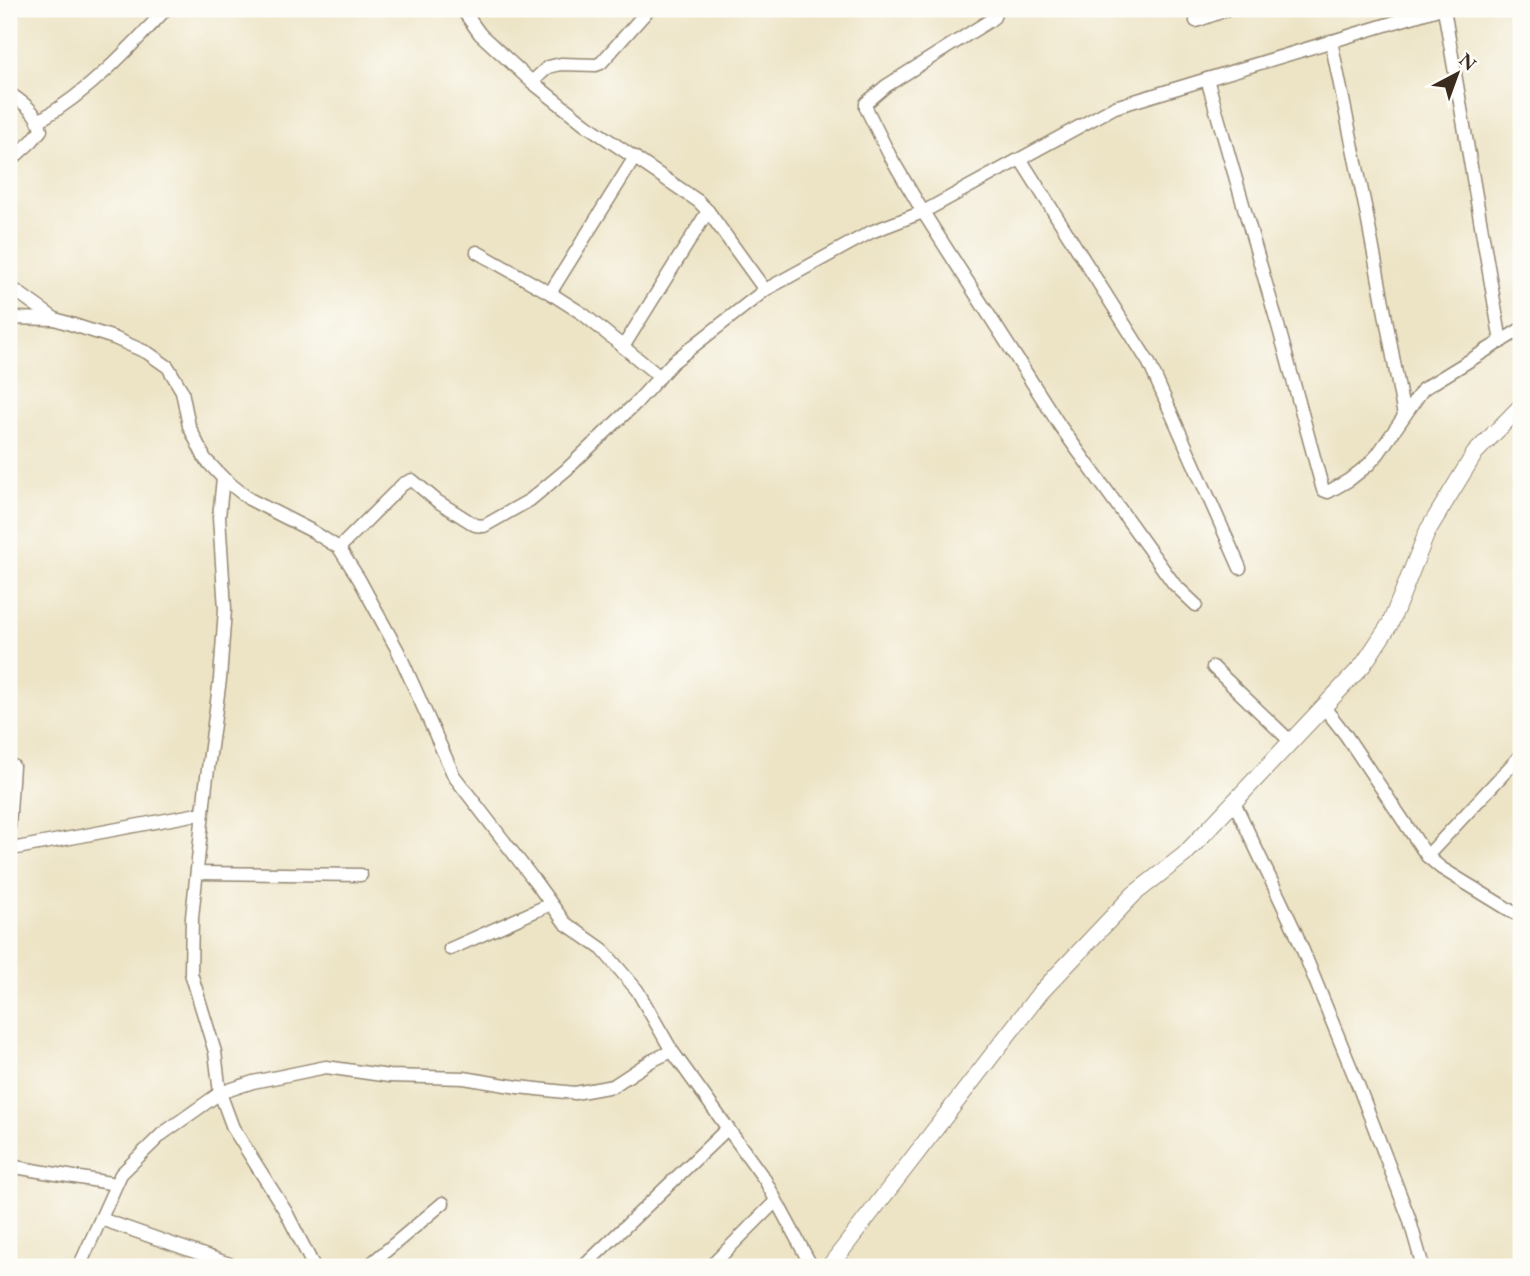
<svg xmlns="http://www.w3.org/2000/svg" width="1530" height="1276" font-family="'EB Garamond',serif">
	<rect width="100%" height="100%" fill="#fdfcf7"/>
	<filter id="ink" filterUnits="userSpaceOnUse"><feTurbulence type="fractalNoise" baseFrequency=".0143" numOctaves="2"/><feDisplacementMap in="SourceGraphic" scale="14" xChannelSelector="R" yChannelSelector="G"/><feConvolveMatrix kernelMatrix="1 2 1 2 8 2 1 2 1" color-interpolation-filters="sRGB"/></filter>
	<filter id="wash" filterUnits="userSpaceOnUse"><feTurbulence type="fractalNoise" baseFrequency=".00686" numOctaves="4" result="noise"/><feDisplacementMap in="SourceGraphic" scale="28" xChannelSelector="R" yChannelSelector="G"/><feGaussianBlur stdDeviation="1.57" result="paint"/><feColorMatrix in="noise" values="0 0 0 0 0 0 0 0 0 0 0 0 0 0 0 0 0 1.4 0 .05"/><feComposite in="paint" operator="in"/></filter>
	<g filter="url(#wash)">
		<rect width="100%" height="100%" fill="#ede4c6"/>
	</g>
	<g filter="url(#ink)">
		<g fill="none" stroke-linecap="round" stroke-linejoin="round">
			<g stroke="#948772" stroke-width="15">
				<g id="minor">
					<path d="M462,9L480,34L532,82L585,124L698,201L708,211L765,290"/>
					<path d="M996,9L994,17L989,21L886,86L866,103V108L890,156L923,212L1060,426L1174,584L1196,605"/>
					<path d="M1444,9L1501,342"/>
					<path d="M1196,21L1229,9"/>
					<path d="M1331,41L1366,211L1404,416"/>
					<path d="M1207,79L1279,329L1323,490L1328,492L1349,480L1368,465L1378,454L1423,389L1521,329"/>
					<path d="M532,82L548,67L561,64L596,65L601,63L649,9"/>
					<path d="M9,93C23,103 38,112 41,130L32,141L9,162"/>
					<path d="M40,120C89,92 128,50 166,9"/>
					<path d="M1021,160L1149,363L1240,568"/>
					<path d="M477,252L550,293L583,314L660,377"/>
					<path d="M9,286L55,319L114,338L148,353L168,367L182,391L189,426L205,459L223,478L249,499L312,531L339,548L359,579L398,651L454,776L534,880L565,923L602,949L637,990L672,1051L765,1180L812,1267"/>
					<path d="M550,293L635,157"/>
					<path d="M9,318L55,319"/>
					<path d="M623,347L708,211"/>
					<path d="M223,478L219,517L225,609L220,679L206,784L192,917L191,973L215,1052L220,1093L233,1128L286,1212L314,1267"/>
					<path d="M339,548L403,484L412,480L437,501L475,525L484,526L530,500L566,470L635,404L673,362L765,290L871,232L923,212L1115,107L1438,9"/>
					<path d="M1213,667L1290,741"/>
					<path d="M1323,706L1345,734L1427,856L1441,868L1521,917"/>
					<path d="M1234,802L1295,931L1358,1085L1409,1218L1423,1267"/>
					<path d="M9,827L13,766"/>
					<path d="M9,840L11,846L17,848L203,813"/>
					<path d="M1427,856L1521,755"/>
					<path d="M197,873L361,875"/>
					<path d="M450,949L551,904"/>
					<path d="M9,1166L116,1184"/>
					<path d="M101,1219L238,1267"/>
					<path d="M79,1267L121,1174L162,1134L220,1093L253,1082L326,1067L389,1076L464,1078L518,1087L575,1093L613,1086L651,1061L672,1051"/>
					<path d="M367,1267L443,1203"/>
					<path d="M583,1267L728,1128"/>
					<path d="M710,1267L776,1201"/>
				</g>
			</g>
			<g stroke="#948772" stroke-width="18">
				<path id="tertiary" d="M829,1267L1040,993L1134,894L1184,855L1363,665L1390,624L1428,530L1475,453L1521,406"/>
			</g>
			<use href="#minor" stroke="#fff" stroke-width="12"/>
			<use href="#tertiary" stroke="#fff" stroke-width="16"/>
		</g>
	</g>
	<rect width="1530" height="1276" fill="none" stroke="#fdfcf7" stroke-width="35"/>
	<g transform="translate(1457 74) rotate(41)" stroke="#fdfcf7" stroke-width="5" paint-order="stroke">
	<path d="M0-5L12 26L0 18L-12 26Z" fill="#3b2a1e"/>
	<text y="-10" font-size="19" font-weight="bold" text-anchor="middle" fill="#3b2a1e">N</text>
	</g>
</svg>
